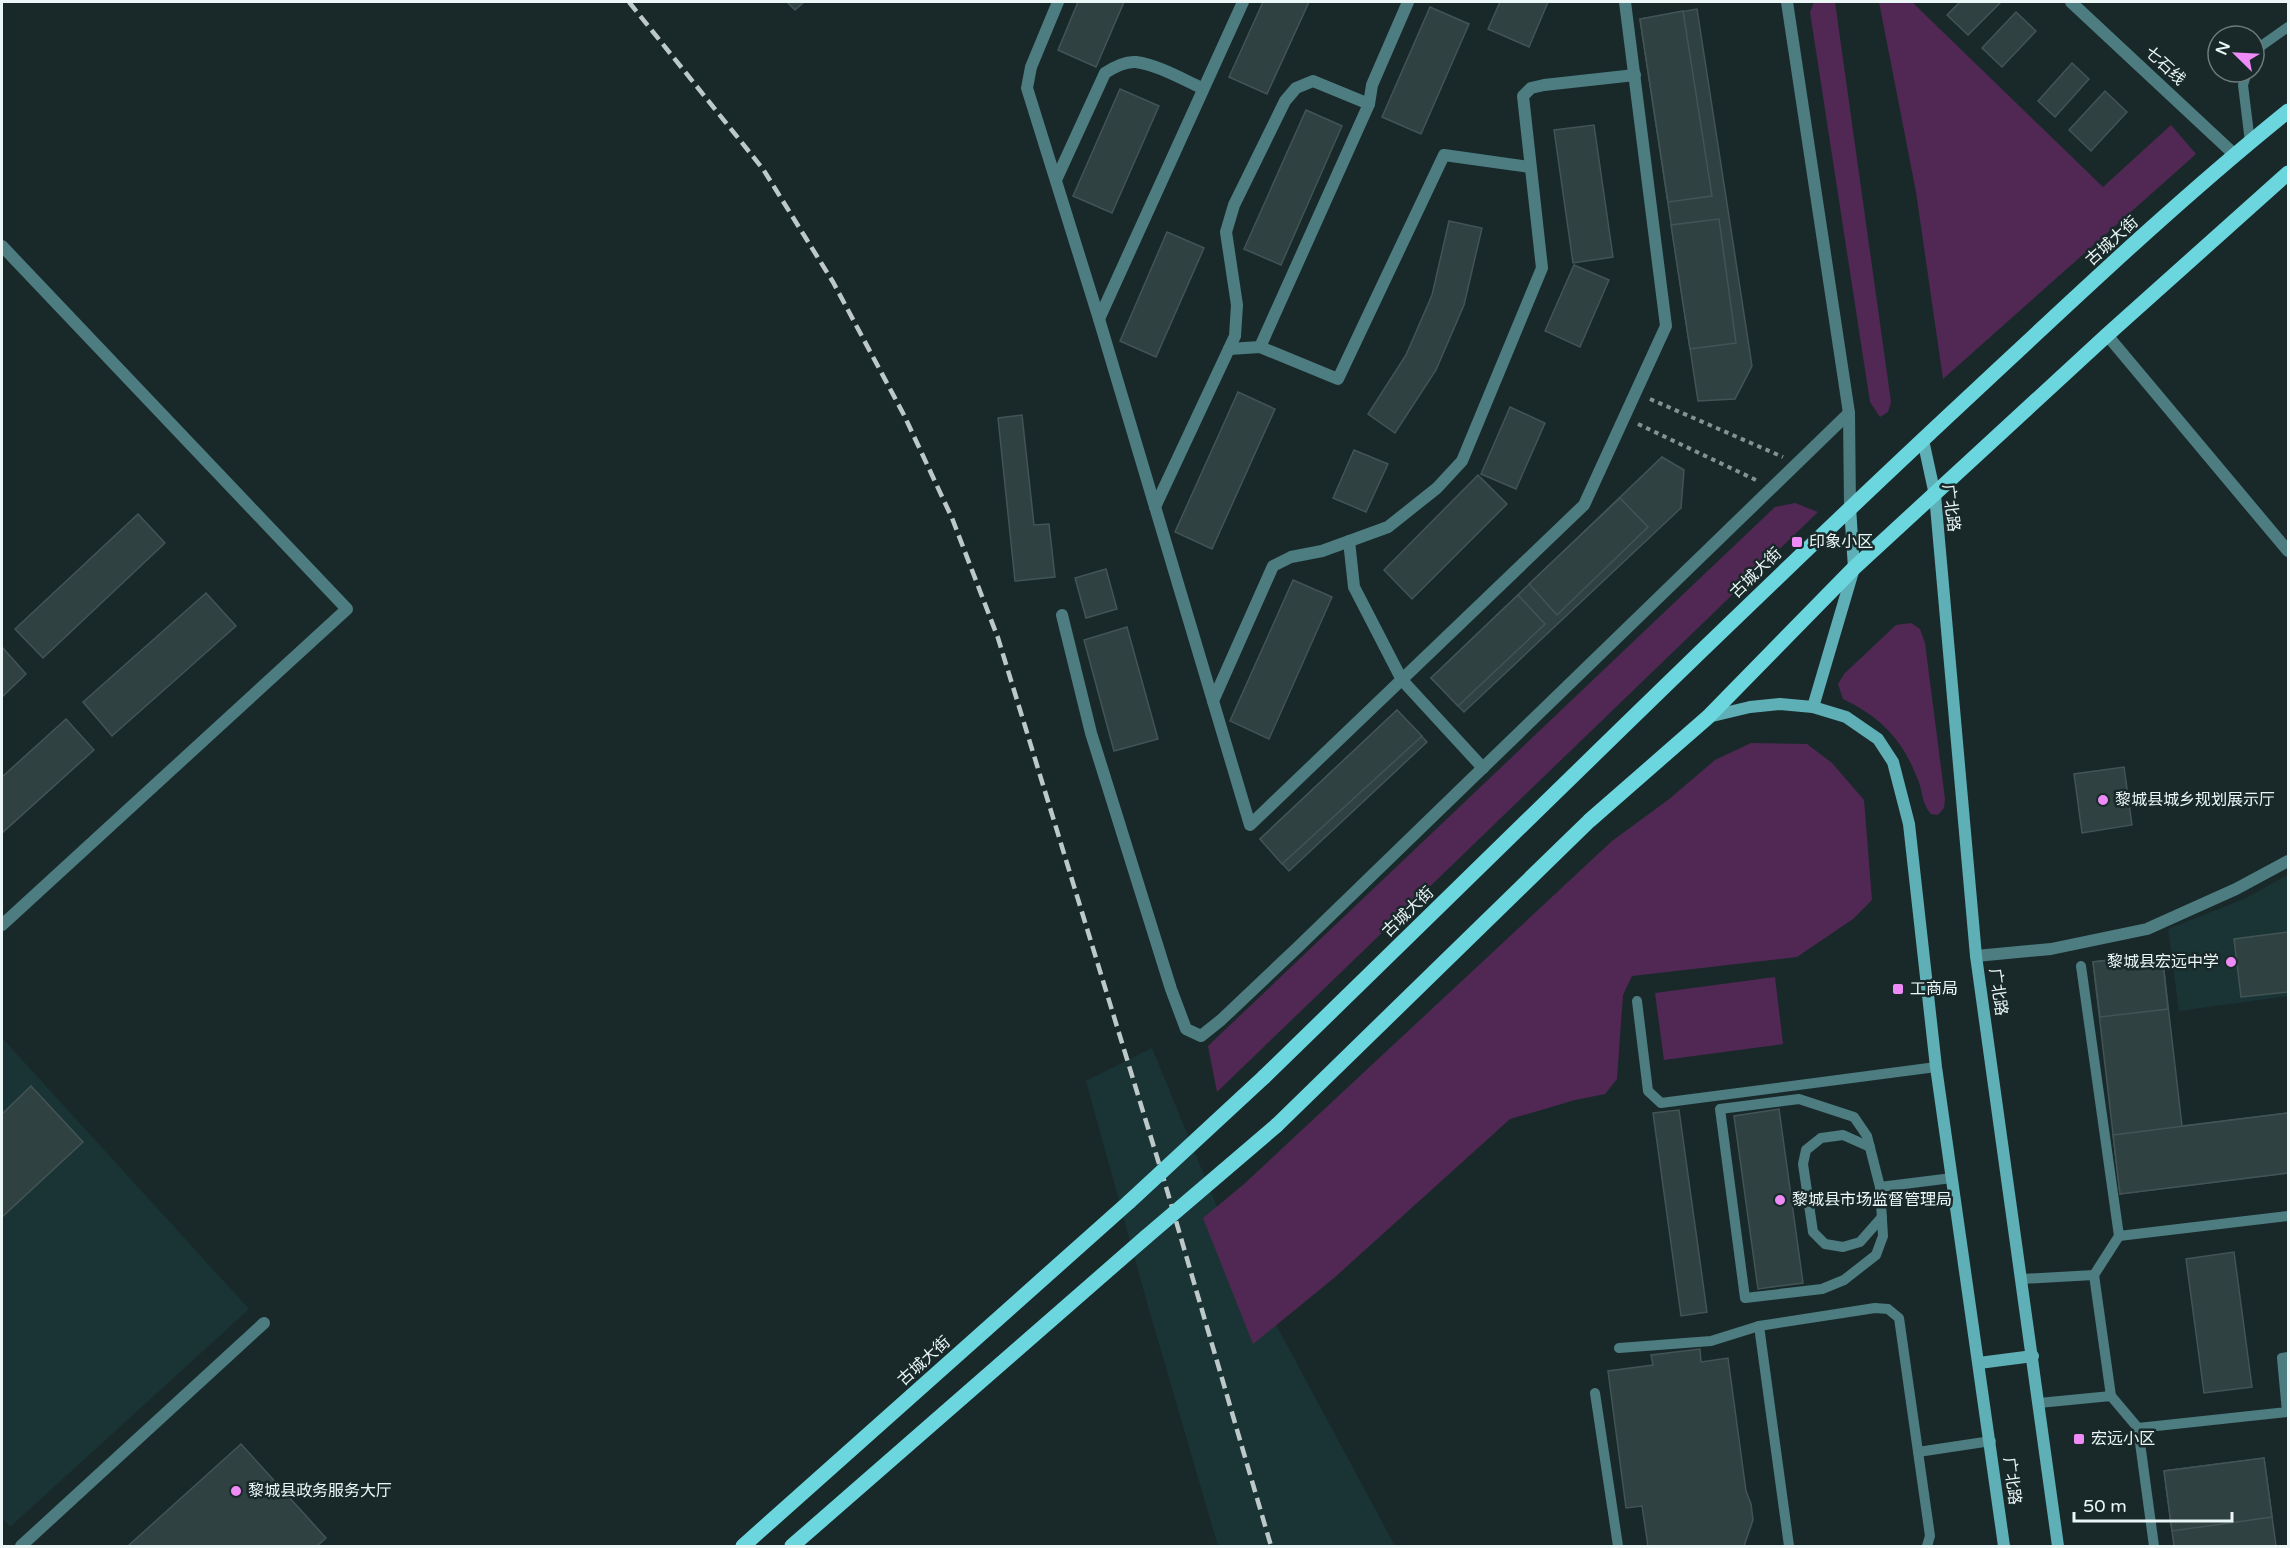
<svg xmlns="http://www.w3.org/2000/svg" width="2290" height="1548" font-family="'Varela Round','Noto Sans SC',sans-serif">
	<rect width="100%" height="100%" fill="#19292a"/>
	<g fill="#1a3436">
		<path d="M2288,875V996L2179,1011L2168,929L2244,899Z"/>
		<path d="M2,1038L249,1309L10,1527L2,1518Z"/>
		<path d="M1152,1048L1231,1241L1395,1546H1218L1148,1306L1086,1081Z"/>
	</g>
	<g fill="#512854">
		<path d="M1814,2H1835L1891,402L1888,412L1880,417L1870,402L1810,12Z"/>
		<path d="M1879,2H1912L2103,187L2171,125L2196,154L1943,379L1916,192Z"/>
		<path d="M1795,503L1818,512L1217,1092L1208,1046L1775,507Z"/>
		<path d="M1911,623L1920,629L1925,643L1945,799L1944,808L1938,815L1931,814C1922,805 1923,792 1918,780C1903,740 1881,717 1843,699L1838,684L1844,674L1896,625Z"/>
		<path d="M1751,743L1807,744L1832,763L1864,800L1872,900L1853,919L1797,957L1632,976L1623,995L1617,1079L1605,1094L1575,1100L1510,1119L1334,1278L1253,1344L1203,1218L1243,1185L1612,841L1668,800L1715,760Z"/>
		<path d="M1775,977L1783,1044L1664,1060L1655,993Z"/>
	</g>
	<g fill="#304142" stroke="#425455" stroke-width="1.5">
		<path d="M787,2H804L795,10Z"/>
		<path d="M1078,2H1124L1096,67L1058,50Z"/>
		<path d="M1263,2H1309L1267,94L1229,77Z"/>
		<path d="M1500,2H1548L1529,47L1488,29Z"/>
		<path d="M1960,2H2001L1968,35L1947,15Z"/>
		<path d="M1430,7L1469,24L1421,134L1382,117Z"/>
		<path d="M1697,9L1752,366L1735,399L1698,401L1640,19Z"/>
		<path d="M1683,11L1712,196L1668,202L1640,19Z"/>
		<path d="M2016,12L2036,31L2002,67L1982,48Z"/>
		<path d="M2072,63L2089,79L2055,117L2038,101Z"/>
		<path d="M1120,89L1159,106L1112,213L1073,196Z"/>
		<path d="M2105,91L2127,112L2091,151L2069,130Z"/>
		<path d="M1306,110L1342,126L1281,265L1244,249Z"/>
		<path d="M1594,125L1613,257L1573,263L1554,130Z"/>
		<path d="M1719,219L1736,343L1690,349L1671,225Z"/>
		<path d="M1449,221L1482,228L1464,305L1436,370L1395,433L1368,414L1406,355L1432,295Z"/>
		<path d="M1167,232L1204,248L1156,357L1120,341Z"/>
		<path d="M1574,265L1609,280L1580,347L1545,331Z"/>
		<path d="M1238,392L1275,409L1212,549L1175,532Z"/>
		<path d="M1510,407L1545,423L1516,489L1481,474Z"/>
		<path d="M1022,415L1034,525L1049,524L1055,577L1015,581L998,418Z"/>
		<path d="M1354,450L1388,464L1366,512L1333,498Z"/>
		<path d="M1662,457L1684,470L1681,508L1464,712L1431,678Z"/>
		<path d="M1478,475L1507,504L1412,599L1384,570Z"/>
		<path d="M1620,498L1648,527L1557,615L1529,584Z"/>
		<path d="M138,514L165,543L43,658L15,629Z"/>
		<path d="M1106,569L1117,609L1086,618L1075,578Z"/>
		<path d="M1293,580L1332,597L1269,739L1230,721Z"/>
		<path d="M206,593L236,626L112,736L83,702Z"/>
		<path d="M1518,595L1545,624L1458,706L1431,678Z"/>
		<path d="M1127,627L1158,739L1114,751L1084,640Z"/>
		<path d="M2,647L26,674L2,697Z"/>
		<path d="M1397,710L1427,742L1289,871L1260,839Z"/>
		<path d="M1397,710L1422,736L1282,864L1260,839Z"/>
		<path d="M66,719L94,750L2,833V777Z"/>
		<path d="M2124,767L2132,825L2082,833L2074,774Z"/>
		<path d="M2288,932V992L2241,997L2234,939Z"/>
		<path d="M2162,954L2182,1126L2288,1113V1173L2120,1194L2093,962Z"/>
		<path d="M2162,954L2168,1009L2100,1017L2093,962Z"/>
		<path d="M31,1086L83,1142L2,1217V1114Z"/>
		<path d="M1779,1109L1803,1283L1758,1289L1734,1116Z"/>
		<path d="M1679,1110L1707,1312L1681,1316L1653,1113Z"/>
		<path d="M2288,1113V1173L2120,1194L2113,1135Z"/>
		<path d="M2234,1252L2252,1387L2204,1393L2186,1259Z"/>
		<path d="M1700,1349L1701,1362L1728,1358L1746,1491L1751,1504L1753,1520L1744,1546H1648L1642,1506L1626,1508L1608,1371L1653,1365L1651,1355Z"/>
		<path d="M241,1444L326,1538L317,1546H128Z"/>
		<path d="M2264,1458L2276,1546H2174L2164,1471Z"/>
		<path d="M2264,1458L2272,1517L2172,1531L2164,1471Z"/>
	</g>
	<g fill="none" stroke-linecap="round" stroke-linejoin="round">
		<g stroke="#859293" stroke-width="4" stroke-dasharray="4.5 4.5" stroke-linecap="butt">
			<path d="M1650,399L1783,457"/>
			<path d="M1638,424L1756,480"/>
		</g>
		<g stroke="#4d7d81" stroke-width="10">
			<path d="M2254,51L2288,27"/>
			<path d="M2247,72L2243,85L2250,142"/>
			<path d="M1637,1001L1648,1091L1661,1103L1936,1067"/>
			<path d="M1799,1099L1854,1117L1867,1136L1880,1187L1883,1236L1876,1255L1844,1280L1822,1289L1745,1298L1720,1109Z"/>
			<path d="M1870,1147L1843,1135L1821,1138L1806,1150L1803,1164L1813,1232L1825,1244L1843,1247L1860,1242L1882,1217"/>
			<path d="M1880,1187L1952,1178"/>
			<path d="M2119,1236L2288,1216"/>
			<path d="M2094,1275L2111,1396"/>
			<path d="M2022,1279L2094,1275L2119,1236L2081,966"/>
			<path d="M1759,1326L1789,1546"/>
			<path d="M1619,1348L1711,1341L1759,1326L1875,1308L1888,1309L1899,1318L1930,1536L1927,1546"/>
			<path d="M1595,1393L1618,1546"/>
			<path d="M2039,1403L2111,1396L2138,1428L2154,1546"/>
			<path d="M2138,1428L2287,1412L2282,1358L2288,1357"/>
			<path d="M1918,1452L1991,1441"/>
		</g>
		<g stroke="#4d7d81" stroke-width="12">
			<path d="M1058,2L1031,67L1027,88L1099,319L1250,825L1584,505L1666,326L1625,2"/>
			<path d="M1787,2L1849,413L1850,507"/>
			<path d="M1056,180L1105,73C1114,67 1125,61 1136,62C1158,65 1182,79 1202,88"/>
			<path d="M2,246L347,609L2,925"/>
			<path d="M1099,319L1243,2"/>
			<path d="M2107,335L2288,551"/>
			<path d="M1260,347L1369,104L1372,85L1408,2"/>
			<path d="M1229,349L1260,347L1338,379L1444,155L1530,167"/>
			<path d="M1155,507L1235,336L1237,305L1226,232L1234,205L1285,101L1296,88L1313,81L1369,104"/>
			<path d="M1349,541L1354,587L1402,680L1483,768"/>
			<path d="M1062,615L1091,733L1171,989L1186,1029L1201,1036L1221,1020L1297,948L1849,413"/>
			<path d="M1213,701L1273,566L1291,557L1322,551L1388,527L1437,488L1462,461L1542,268L1523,96L1531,88L1544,85L1635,75"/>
			<path d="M1976,956L2051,949L2147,929L2236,889L2288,861"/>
			<path d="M21,1546L264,1323"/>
		</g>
		<path stroke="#4d7d81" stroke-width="12" d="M2071,2L2235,155"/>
		<g stroke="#5fafb6" stroke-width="12">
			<path d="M1923,440L1935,495L1976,956L2058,1546"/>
			<path d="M1850,507L1854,568L1813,707L1846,717L1878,739L1893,762L1909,824L1936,1067L2004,1546"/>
			<path d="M1708,717L1750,707L1780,704L1813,707"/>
			<path d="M1979,1363L2033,1356"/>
		</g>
		<g stroke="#6bd6de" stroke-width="15">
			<path d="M1264,1077C1491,857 1715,634 1946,418C2058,314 2169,207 2288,111"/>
			<path d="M1277,1125L1589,821L1708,717L1854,568L2107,335L2288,173"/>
			<path d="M743,1546L1129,1202"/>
			<path d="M792,1546L1146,1237"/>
		</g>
		<path stroke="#bdc9c9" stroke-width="4.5" stroke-dasharray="12 6" stroke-linecap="butt" d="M629,2L763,169L833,282L904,415L952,518L998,638L1164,1180L1271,1546"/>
		<g stroke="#6bd6de" stroke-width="15">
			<path d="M1129,1202L1264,1077"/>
			<path d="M1146,1237L1277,1125"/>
		</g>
	</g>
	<g fill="#ef8bf6" stroke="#19292a" stroke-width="2">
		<rect x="1791" y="536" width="12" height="12" rx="3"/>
		<circle cx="2103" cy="800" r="6"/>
		<circle cx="2231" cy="962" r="6"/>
		<rect x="1892" y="983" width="12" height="12" rx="3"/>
		<circle cx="1780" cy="1200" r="6"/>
		<rect x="2073" y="1433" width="12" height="12" rx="3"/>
		<circle cx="236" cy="1491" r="6"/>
	</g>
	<g text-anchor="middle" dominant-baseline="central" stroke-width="5" stroke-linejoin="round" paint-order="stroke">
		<g font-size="16" fill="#ebf6f6" stroke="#19292a">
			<text transform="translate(2165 66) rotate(43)">七石线</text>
			<text transform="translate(2112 241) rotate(-42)">古城大街</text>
			<text transform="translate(1951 508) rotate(83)">广北路</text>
			<text transform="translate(1756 573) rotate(-44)">古城大街</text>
			<text transform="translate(1408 912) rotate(-44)">古城大街</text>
			<text transform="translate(1998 992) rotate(82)">广北路</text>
			<text transform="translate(924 1361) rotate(-42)">古城大街</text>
			<text transform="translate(2012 1481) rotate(83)">广北路</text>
		</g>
		<g font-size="16" fill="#ebf6f6" stroke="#19292a" text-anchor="start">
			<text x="1809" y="542">印象小区</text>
			<text x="2115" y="800">黎城县城乡规划展示厅</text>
			<text x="2219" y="962" text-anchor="end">黎城县宏远中学</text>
			<text x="1910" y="989">工商局</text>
			<text x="1792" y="1200">黎城县市场监督管理局</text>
			<text x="2091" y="1439">宏远小区</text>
			<text x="248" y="1491">黎城县政务服务大厅</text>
		</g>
	</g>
	<rect width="2290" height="1548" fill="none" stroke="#ebf6f6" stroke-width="6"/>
	<g transform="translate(2236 54) rotate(294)"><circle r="28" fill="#19292a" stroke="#6d7b7c" stroke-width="1.5"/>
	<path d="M0-4.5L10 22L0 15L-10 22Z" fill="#ef8bf6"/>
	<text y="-9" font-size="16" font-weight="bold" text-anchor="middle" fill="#ebf6f6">N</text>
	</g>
	<path d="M2074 1512v9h158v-9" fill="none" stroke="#ebf6f6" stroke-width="3"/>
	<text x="2083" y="1512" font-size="18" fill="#ebf6f6" stroke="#19292a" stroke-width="4.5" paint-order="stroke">50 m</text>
</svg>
